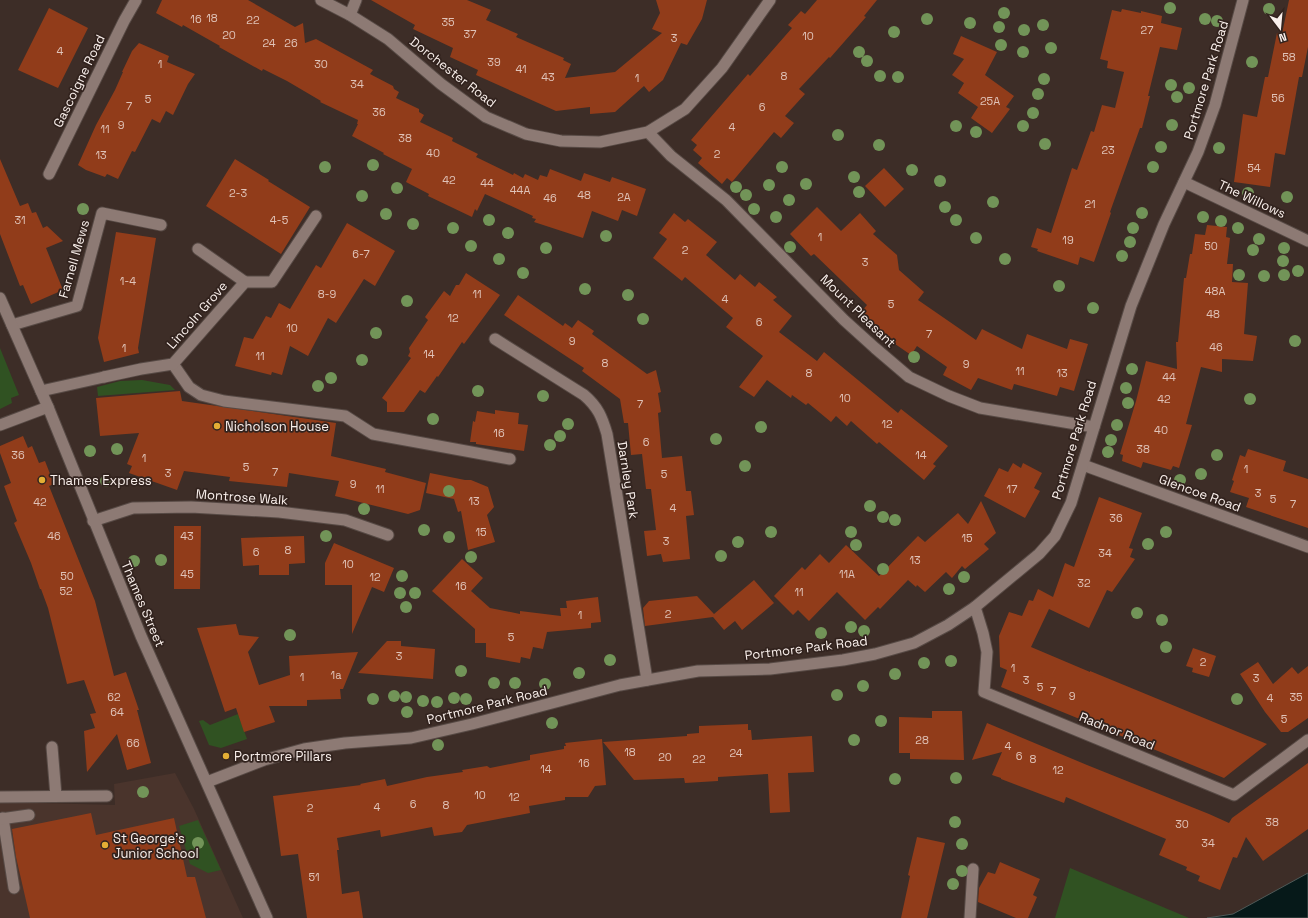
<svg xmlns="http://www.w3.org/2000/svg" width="1308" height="918" font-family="'Space Grotesk',sans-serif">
	<rect width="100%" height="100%" fill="#3d2d27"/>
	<path fill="#4a342c" d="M175,773L194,809L243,918H0V802L115,805L114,784Z"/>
	<g fill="#305222">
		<path d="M0,348L19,395L11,398L12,403L0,409Z"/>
		<path d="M142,380L170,385L175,390L98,396L97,387L120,381Z"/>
		<path d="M238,714L247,739L221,748L209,745L199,721L203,720L210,725Z"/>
		<path d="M198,820L221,870L208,873L190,864L179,826Z"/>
		<path d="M1070,868L1189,918H1055Z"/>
	</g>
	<path fill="#061919" stroke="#4f5a58" d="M1308,873V918H1207L1233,914Z"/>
	<g fill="#913c1a">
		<path d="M162,0H248L295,27L303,23L305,43L316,39L373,70L370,74L393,86L394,89L399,92L396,98L419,109V112L424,115L420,122L453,138L452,141L478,154L476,157L513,175L514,173L523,178L525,174L538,180L540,175L547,177L550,169L581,181L584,173L610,182L612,177L646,189L637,216L622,210L618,221L592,211L583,238L534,222L536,219L532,218L533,216L485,194L477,211L475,209L472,217L428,196L429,194L406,182L412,169L383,154L384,153L352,136L358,124H357L358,120L320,102L321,101L287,81L263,69L262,71L219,47L220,46L183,25L182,27L156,13Z"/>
		<path d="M371,0H467L491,10L486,20L518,34L516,37L564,58L563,60L571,64L565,78L615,72L662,33L652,29L660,13L656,0H707L702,19L687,45L681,43L663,80L649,92L644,86L615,112L590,114V107L556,111L476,75L478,70L450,57L453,48L413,29L415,25Z"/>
		<path d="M817,0H877L864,16L866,17L830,58L829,57L799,89L805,94L785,116L794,123L781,138L774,132L732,182L727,178L722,184L698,163L702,158L693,150L697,145L691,140L748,74L750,76L792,28L788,25L801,11L805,14Z"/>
		<path d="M1289,0H1308V47L1302,77H1299L1285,155L1275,153L1270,187L1234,182L1243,114L1257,117L1265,77H1268L1277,33L1282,34Z"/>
		<path d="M49,8L88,28L58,88L18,70Z"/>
		<path d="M1122,9L1141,13V11L1162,16L1161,23L1182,28L1177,50L1160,47L1148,96H1150L1142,128H1140L1110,212L1111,213L1094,262L1080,257L1078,265L1037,251L1038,249L1031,247L1037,228L1051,233L1072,168L1077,170L1091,131L1094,132L1102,105L1115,108L1124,72L1107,68L1108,61L1100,59L1112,10L1121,12Z"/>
		<path d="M961,36L997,52L985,75L1014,96L1006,107L1010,109L992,133L971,118L978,107L958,93L964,83L952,75L964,59L953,54Z"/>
		<path d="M139,43L169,56L167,62L195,74L188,84L173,115L166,111L160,123L152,119L135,152L132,151L118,179L107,174L105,177L86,170L78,165L96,125L115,90L123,72H122L132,51Z"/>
		<path d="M0,159L20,206L28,203L32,213L36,212L43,228L47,226L63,241L46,248L63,290L31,304L23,285L20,286L0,234Z"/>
		<path d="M235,159L269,180L268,181L310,207L281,254L206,206Z"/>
		<path d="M884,168L904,189L885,207L865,186Z"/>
		<path d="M817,207L841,231L860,213L876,231L873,234L897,255L899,270L924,292L918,300L976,340L982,329L1022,349L1027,334L1067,349L1070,339L1088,344L1074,391L1060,387L1057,396L1014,384L1012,390L978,378L971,390L943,375L947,367L917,346L911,355L885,337V338L858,316L867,305L814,254L811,256L790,234Z"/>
		<path d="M674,213L685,222L688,219L717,242L706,255L735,280L740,274L755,287L759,282L777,297L773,300L792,316L779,332L817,361L824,352L898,413L901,409L948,446L933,464L936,466L924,480L879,442L877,444L851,421L847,426L836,416L831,422L808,403L806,405L792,395L791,398L767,380L754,397L739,387L763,356L726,327L733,318L685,277L682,281L653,258L667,239L659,233Z"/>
		<path d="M347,223L395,251L375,286L364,279L336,323L328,318L308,356L290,346L282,375L272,372L271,375L235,366L244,337L253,339L266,316L271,318L279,303L290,309L316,265L321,268Z"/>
		<path d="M1207,225L1227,227L1226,237L1230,238L1227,264H1233L1232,282L1248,283L1244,334L1257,336L1253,361L1222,359V372L1201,367L1186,424L1192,425L1179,468L1173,466L1171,470L1143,462L1141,468L1122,461L1123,455L1120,454L1136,401L1146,361L1177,369L1176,342H1178L1184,278H1186L1190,254H1192L1195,234L1205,235Z"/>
		<path d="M116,232L156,238L138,348L139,353L104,362L98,338Z"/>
		<path d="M466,273L500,295L464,344L462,342L438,377L437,376L425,393L420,390L404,412H387V402L382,398L411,358L408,356L410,352L409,348L428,320L425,317L444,291L450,296L456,285H459Z"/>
		<path d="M518,295L563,326L565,323L572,328L578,320L594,331L592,334L647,374L656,370L661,392L658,393L661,412L658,413L662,458L682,456L686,491H691L694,515L686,516L690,559L663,562L661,554L647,556L644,531L656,530L651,489H646L642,454L631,455L628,423H624L620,399L582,371L584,368L504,315Z"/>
		<path d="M180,391L182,401L336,423L331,456L386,469L385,472L426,483L420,510L408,514L335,496L339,481L289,473L287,487L229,481L230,477L184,471L177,490L129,473L132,466L127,464L139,433L100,436L96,398Z"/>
		<path d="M495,410L519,413L518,424L528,425L524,451L476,444V442H470L473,421L475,422L477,411L495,414Z"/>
		<path d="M23,436L28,448L32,446L39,463L45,461L54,484L49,486L95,601L114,676L126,672L139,710H137L151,763L127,770L117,734L87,772L84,731L95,728L90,714L96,713L84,680L67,684L48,608L41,589H40L31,563L14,523L17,521L4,486L11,483L0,453V446Z"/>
		<path d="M1248,449L1286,461L1283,471L1308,479V528L1246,507L1249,498L1230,492L1234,481L1232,480L1240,455L1245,457Z"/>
		<path d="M1013,463L1021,468L1023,463L1042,473L1034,488L1040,491L1025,518L984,496L999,468L1008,472Z"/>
		<path d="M430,473L465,480H471L488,487L494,507L487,515L495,542L468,550L461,511L458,512L454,499L426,493Z"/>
		<path d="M1099,497L1142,513L1129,548L1133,549L1130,557L1135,559L1112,592L1107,590L1089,628L1049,609L1031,647L1090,672V671L1267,744L1224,778L1001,687L1007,670L1000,667L999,636L1009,612L1022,616L1029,600L1033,601L1038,589L1053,597L1065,563L1074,567Z"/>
		<path d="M981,501L996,533L984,544L989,549L965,569L962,566L952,578L946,572L925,592L917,585L916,587L908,580L880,609L878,607L865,620L837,592L809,621L798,610L793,615L774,596L802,567L805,570L820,554L829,563L846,545L879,576L918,536L925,542L958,513L968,524Z"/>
		<path d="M174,526H201L200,589H174Z"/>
		<path d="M304,536L305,563L289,564V575H259V565L243,566L241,538Z"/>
		<path d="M334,543L394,568L384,592L372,587L352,634V585H325V563Z"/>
		<path d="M462,559L483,578L471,591L490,608L520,614V611L561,616L560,608H567L566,601L598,597L601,622L591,623V628L547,632L543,649L533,647L530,659L521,657L520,663L486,657V643H475V629L432,591Z"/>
		<path d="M754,580L774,603L742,630L735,621L724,630L713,617L645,626L643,608L649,601L697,596L714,614Z"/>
		<path d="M236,624L239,635L259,637L248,652L259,685L290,675L289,656L358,652L343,689H340L341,699L307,700V706H269L275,722L244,732L236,708L225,712L197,628Z"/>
		<path d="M387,641H401V646L435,649L433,679L358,673Z"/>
		<path d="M1193,648L1216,656L1209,677L1192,672L1193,668L1186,666Z"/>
		<path d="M1258,662L1273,684L1292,667L1298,674L1308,666V718L1288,732H1281L1265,712L1240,674Z"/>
		<path d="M932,711H962L964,760L910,759V753H899V717L932,718Z"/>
		<path d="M987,723L1087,765L1209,814L1229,823L1232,818L1308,763V829L1263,861L1246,837L1237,858L1233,857L1220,890L1198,881L1200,876L1186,870L1187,867L1159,855L1166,839L1066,797L1064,803L1001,779V778L992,775L1002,752L972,760Z"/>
		<path d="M748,724V730H751L752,740L812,736L814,772L788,773L790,812L770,813L768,774L718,777V781L685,783L684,778L634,780L603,742L687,736V734L699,733V726Z"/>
		<path d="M602,739L606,785L595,786L588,797H565V800L529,806L530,813L467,825L462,832L434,836L432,827L381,837L380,830L337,838L339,850H337L342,894L359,891L363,918H307L298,854L281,856L273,796L361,785L360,784L385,779L387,786L427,777L463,772L462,770L487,766L490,768L530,760V755L564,749V746H566L565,743Z"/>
		<path d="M91,813L96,835L174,818L187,877H195L206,918H30L16,857L12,829Z"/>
		<path d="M917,837L945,843L927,918H901L910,876L908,875Z"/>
		<path d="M1000,862L1040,879L1033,895L1037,897L1028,918H1016L978,902L979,888L988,872L995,874Z"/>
	</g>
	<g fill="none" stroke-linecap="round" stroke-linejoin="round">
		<g stroke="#574a45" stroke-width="13">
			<g id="service">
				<path d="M198,249L245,282"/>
				<path d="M173,364L189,387L201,395L224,401L345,416L373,434L510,459"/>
				<path d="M41,391L104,377"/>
				<path d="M52,747L56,796"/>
				<path d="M0,797L107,796"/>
				<path d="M3,818L14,888"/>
				<path d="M0,819L29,815"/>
			</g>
		</g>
		<g stroke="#574a45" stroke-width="13">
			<g id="minor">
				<path d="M321,0L350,15L388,39L441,84L486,117L526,134L561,141L600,142L648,132L685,109L722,68L770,0"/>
				<path d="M350,15L356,0"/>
				<path d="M648,132L671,156L726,200L844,320L875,348L909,377L949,396L980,408L1094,427"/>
				<path d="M49,174L124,21L136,0"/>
				<path d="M1184,182L1308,241"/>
				<path d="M12,325L77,306L102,213L161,225"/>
				<path d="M495,339L584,395C598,407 602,417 607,434L647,680"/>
				<path d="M104,377L141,369L173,364L245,282H272L316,216"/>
				<path d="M0,425L48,407"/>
				<path d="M1083,465L1308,547"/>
				<path d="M93,521L133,508L191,507L279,512L345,520L388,535"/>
				<path d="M975,607L983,633L987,652L984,692L1234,795L1308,740"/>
				<path d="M207,782L264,760L304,749L345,743L411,738L472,724L620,685L698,671L770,669L843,660L875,654L914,643L948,625L975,607L1039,554L1055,536L1071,503L1131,306L1164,224L1198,152L1215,105L1243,0"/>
				<path d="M970,918L973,869"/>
			</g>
		</g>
		<g stroke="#574a45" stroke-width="13">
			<path id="tertiary" d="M0,298L48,407L141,636L267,918"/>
		</g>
		<use href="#service" stroke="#8d7a74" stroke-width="11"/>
		<use href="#minor" stroke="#8d7a74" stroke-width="11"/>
		<use href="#tertiary" stroke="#8d7a74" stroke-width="11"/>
	</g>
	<g fill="#729458">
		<circle cx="1170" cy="8" r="6"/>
		<circle cx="1269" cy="9" r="6"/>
		<circle cx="1004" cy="13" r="6"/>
		<circle cx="927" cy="19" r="6"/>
		<circle cx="1205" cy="19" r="6"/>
		<circle cx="1217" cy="21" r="6"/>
		<circle cx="970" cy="23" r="6"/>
		<circle cx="1043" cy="25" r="6"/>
		<circle cx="999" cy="27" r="6"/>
		<circle cx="1024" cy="30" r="6"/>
		<circle cx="894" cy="32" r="6"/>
		<circle cx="1001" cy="45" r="6"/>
		<circle cx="1051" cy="48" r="6"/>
		<circle cx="859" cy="52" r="6"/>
		<circle cx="1023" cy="52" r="6"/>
		<circle cx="867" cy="61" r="6"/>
		<circle cx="1252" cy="62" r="6"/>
		<circle cx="880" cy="76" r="6"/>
		<circle cx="898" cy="77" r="6"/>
		<circle cx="1044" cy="79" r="6"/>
		<circle cx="1171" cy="85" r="6"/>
		<circle cx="1189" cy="88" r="6"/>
		<circle cx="1038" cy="94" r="6"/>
		<circle cx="1177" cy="97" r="6"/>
		<circle cx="1033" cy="113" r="6"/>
		<circle cx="1172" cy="125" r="6"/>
		<circle cx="956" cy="126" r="6"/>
		<circle cx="1023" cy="126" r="6"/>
		<circle cx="976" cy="132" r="6"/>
		<circle cx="838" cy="135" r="6"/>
		<circle cx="1045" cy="144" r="6"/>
		<circle cx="879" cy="145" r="6"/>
		<circle cx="1161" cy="147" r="6"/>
		<circle cx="1219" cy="148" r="6"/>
		<circle cx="373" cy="165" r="6"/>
		<circle cx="325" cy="167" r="6"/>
		<circle cx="782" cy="167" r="6"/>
		<circle cx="1153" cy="167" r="6"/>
		<circle cx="912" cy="170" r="6"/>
		<circle cx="854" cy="177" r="6"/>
		<circle cx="940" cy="181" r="6"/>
		<circle cx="806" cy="184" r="6"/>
		<circle cx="769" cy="185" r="6"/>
		<circle cx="736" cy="187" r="6"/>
		<circle cx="397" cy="188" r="6"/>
		<circle cx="859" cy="192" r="6"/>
		<circle cx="1248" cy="193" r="6"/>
		<circle cx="746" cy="195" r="6"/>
		<circle cx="362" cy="196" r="6"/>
		<circle cx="1287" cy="197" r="6"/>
		<circle cx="789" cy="200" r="6"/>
		<circle cx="993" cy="202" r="6"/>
		<circle cx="945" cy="207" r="6"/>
		<circle cx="83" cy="209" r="6"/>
		<circle cx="754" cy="209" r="6"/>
		<circle cx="1142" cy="213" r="6"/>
		<circle cx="386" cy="214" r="6"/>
		<circle cx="776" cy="217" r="6"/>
		<circle cx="1203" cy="217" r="6"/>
		<circle cx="489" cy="220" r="6"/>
		<circle cx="956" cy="220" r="6"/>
		<circle cx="1221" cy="221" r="6"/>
		<circle cx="413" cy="224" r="6"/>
		<circle cx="453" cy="228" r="6"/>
		<circle cx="1133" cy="228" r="6"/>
		<circle cx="1238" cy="228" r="6"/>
		<circle cx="508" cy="233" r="6"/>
		<circle cx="606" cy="236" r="6"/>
		<circle cx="976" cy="238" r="6"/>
		<circle cx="1259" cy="239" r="6"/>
		<circle cx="1130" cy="242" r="6"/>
		<circle cx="471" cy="246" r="6"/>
		<circle cx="790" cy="247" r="6"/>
		<circle cx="546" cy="248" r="6"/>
		<circle cx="1284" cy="248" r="6"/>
		<circle cx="1253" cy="250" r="6"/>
		<circle cx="1122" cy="256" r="6"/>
		<circle cx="499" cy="259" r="6"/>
		<circle cx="1005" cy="259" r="6"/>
		<circle cx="1283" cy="261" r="6"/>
		<circle cx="1298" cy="271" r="6"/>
		<circle cx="523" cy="273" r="6"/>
		<circle cx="1239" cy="275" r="6"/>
		<circle cx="1284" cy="275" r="6"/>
		<circle cx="1264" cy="276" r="6"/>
		<circle cx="1059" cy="286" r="6"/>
		<circle cx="585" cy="289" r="6"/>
		<circle cx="628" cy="295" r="6"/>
		<circle cx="407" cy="301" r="6"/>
		<circle cx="1093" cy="308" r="6"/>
		<circle cx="643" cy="319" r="6"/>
		<circle cx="376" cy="333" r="6"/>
		<circle cx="1295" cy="341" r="6"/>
		<circle cx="914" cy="357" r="6"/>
		<circle cx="362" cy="360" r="6"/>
		<circle cx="1132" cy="369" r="6"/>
		<circle cx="331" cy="378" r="6"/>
		<circle cx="318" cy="386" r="6"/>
		<circle cx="1126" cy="388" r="6"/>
		<circle cx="478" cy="391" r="6"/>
		<circle cx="543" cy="396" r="6"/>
		<circle cx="1250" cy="399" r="6"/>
		<circle cx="1128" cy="403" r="6"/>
		<circle cx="433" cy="419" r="6"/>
		<circle cx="568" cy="424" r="6"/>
		<circle cx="1117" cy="425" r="6"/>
		<circle cx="761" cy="427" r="6"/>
		<circle cx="560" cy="436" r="6"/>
		<circle cx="716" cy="439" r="6"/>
		<circle cx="1111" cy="440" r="6"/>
		<circle cx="550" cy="445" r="6"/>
		<circle cx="117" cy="449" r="6"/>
		<circle cx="90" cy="451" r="6"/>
		<circle cx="1108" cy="452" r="6"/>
		<circle cx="1217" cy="455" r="6"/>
		<circle cx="745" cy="466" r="6"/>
		<circle cx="1201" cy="474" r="6"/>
		<circle cx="1180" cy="480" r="6"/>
		<circle cx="106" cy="481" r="6"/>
		<circle cx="449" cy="491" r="6"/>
		<circle cx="870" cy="506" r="6"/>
		<circle cx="364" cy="509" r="6"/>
		<circle cx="883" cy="517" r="6"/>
		<circle cx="895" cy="520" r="6"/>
		<circle cx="424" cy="530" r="6"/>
		<circle cx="771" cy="532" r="6"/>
		<circle cx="851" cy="532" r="6"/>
		<circle cx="1166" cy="532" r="6"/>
		<circle cx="326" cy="536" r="6"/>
		<circle cx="449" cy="537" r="6"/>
		<circle cx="738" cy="542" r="6"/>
		<circle cx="1148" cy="544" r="6"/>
		<circle cx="856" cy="545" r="6"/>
		<circle cx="721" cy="556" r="6"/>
		<circle cx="471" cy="557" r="6"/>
		<circle cx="161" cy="560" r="6"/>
		<circle cx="134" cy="561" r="6"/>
		<circle cx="883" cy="569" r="6"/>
		<circle cx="402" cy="576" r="6"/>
		<circle cx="964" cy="577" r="6"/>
		<circle cx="949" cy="589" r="6"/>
		<circle cx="400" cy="593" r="6"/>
		<circle cx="415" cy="593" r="6"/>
		<circle cx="406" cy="607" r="6"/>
		<circle cx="1137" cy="613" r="6"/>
		<circle cx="1162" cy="620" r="6"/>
		<circle cx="851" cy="627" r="6"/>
		<circle cx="864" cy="631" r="6"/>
		<circle cx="821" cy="633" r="6"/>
		<circle cx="290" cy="635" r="6"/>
		<circle cx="1166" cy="647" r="6"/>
		<circle cx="610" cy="660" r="6"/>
		<circle cx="951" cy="661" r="6"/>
		<circle cx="924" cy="663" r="6"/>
		<circle cx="461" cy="671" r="6"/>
		<circle cx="579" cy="673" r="6"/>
		<circle cx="895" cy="674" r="6"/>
		<circle cx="494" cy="683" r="6"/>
		<circle cx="515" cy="683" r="6"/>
		<circle cx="545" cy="684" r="6"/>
		<circle cx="863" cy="686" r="6"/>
		<circle cx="837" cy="695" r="6"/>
		<circle cx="394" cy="696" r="6"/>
		<circle cx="406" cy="697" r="6"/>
		<circle cx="454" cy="698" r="6"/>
		<circle cx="373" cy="699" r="6"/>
		<circle cx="466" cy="699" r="6"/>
		<circle cx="1237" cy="699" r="6"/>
		<circle cx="423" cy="701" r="6"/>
		<circle cx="437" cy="702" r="6"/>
		<circle cx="407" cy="712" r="6"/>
		<circle cx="881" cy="721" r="6"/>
		<circle cx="552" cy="723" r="6"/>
		<circle cx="854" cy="740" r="6"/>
		<circle cx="438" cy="745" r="6"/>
		<circle cx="956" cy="778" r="6"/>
		<circle cx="895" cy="779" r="6"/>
		<circle cx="143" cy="792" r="6"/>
		<circle cx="955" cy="822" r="6"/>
		<circle cx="198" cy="843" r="6"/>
		<circle cx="962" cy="844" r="6"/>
		<circle cx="962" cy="871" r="6"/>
		<circle cx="953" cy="884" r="6"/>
	</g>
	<g fill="#e3ae35" stroke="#32231e" stroke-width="1.5">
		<circle cx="217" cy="426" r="4"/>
		<circle cx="42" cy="480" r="4"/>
		<circle cx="226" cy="756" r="4"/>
		<circle cx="105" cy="845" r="4"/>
	</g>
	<g text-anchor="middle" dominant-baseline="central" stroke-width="3.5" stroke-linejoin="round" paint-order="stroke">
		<g font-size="11" fill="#e0c3b8">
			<text x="212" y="18">18</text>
			<text x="196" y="19">16</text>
			<text x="253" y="20">22</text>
			<text x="448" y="22">35</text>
			<text x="1147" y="30">27</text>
			<text x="470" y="34">37</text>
			<text x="229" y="35">20</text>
			<text x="808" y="36">10</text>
			<text x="674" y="38">3</text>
			<text x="269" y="43">24</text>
			<text x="291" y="43">26</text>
			<text x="60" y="51">4</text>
			<text x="1289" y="57">58</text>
			<text x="494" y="62">39</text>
			<text x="160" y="64">1</text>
			<text x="321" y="64">30</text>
			<text x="521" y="69">41</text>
			<text x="784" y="76">8</text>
			<text x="548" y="77">43</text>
			<text x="637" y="78">1</text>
			<text x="357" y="84">34</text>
			<text x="1278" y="98">56</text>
			<text x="148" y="99">5</text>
			<text x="990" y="101">25A</text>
			<text x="129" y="106">7</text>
			<text x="762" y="107">6</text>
			<text x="379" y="112">36</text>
			<text x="121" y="125">9</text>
			<text x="732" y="127">4</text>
			<text x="105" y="129">11</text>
			<text x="405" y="138">38</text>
			<text x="1108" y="150">23</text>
			<text x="433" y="153">40</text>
			<text x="717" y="154">2</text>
			<text x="101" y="155">13</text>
			<text x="1254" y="168">54</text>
			<text x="449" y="180">42</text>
			<text x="487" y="183">44</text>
			<text x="520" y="190">44A</text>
			<text x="238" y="193">2-3</text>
			<text x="584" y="195">48</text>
			<text x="624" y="197">2A</text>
			<text x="550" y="198">46</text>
			<text x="1090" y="204">21</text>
			<text x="20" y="220">31</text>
			<text x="279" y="220">4-5</text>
			<text x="820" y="237">1</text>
			<text x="1068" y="240">19</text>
			<text x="1211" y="246">50</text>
			<text x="685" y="250">2</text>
			<text x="361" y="254">6-7</text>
			<text x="865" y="262">3</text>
			<text x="128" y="281">1-4</text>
			<text x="1215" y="291">48A</text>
			<text x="327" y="294">8-9</text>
			<text x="477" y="294">11</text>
			<text x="725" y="299">4</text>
			<text x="891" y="304">5</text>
			<text x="1213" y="314">48</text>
			<text x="453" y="318">12</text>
			<text x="759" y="322">6</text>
			<text x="292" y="328">10</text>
			<text x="929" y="334">7</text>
			<text x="572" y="341">9</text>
			<text x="1216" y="347">46</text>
			<text x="124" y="348">1</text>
			<text x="429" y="354">14</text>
			<text x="260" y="356">11</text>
			<text x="605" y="363">8</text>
			<text x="966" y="364">9</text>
			<text x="1020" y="371">11</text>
			<text x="809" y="373">8</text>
			<text x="1062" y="373">13</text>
			<text x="1169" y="377">44</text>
			<text x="845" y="398">10</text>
			<text x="1164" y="399">42</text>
			<text x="640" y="404">7</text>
			<text x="887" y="424">12</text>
			<text x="1161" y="430">40</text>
			<text x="499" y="433">16</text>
			<text x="646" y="442">6</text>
			<text x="1143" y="449">38</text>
			<text x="18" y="455">36</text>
			<text x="921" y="455">14</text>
			<text x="144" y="458">1</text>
			<text x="246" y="467">5</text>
			<text x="1246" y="469">1</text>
			<text x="275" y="472">7</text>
			<text x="168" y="473">3</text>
			<text x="664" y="474">5</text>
			<text x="353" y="484">9</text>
			<text x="380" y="489">11</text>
			<text x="1012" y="489">17</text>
			<text x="1258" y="493">3</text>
			<text x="1273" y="499">5</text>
			<text x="474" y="501">13</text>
			<text x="40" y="502">42</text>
			<text x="1293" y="504">7</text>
			<text x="673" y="508">4</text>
			<text x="1116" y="518">36</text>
			<text x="481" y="532">15</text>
			<text x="54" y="536">46</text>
			<text x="187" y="536">43</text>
			<text x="967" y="538">15</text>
			<text x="666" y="541">3</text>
			<text x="288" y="550">8</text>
			<text x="256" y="552">6</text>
			<text x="1105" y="553">34</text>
			<text x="915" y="560">13</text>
			<text x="348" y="564">10</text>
			<text x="187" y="574">45</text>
			<text x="847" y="574">11A</text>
			<text x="67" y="576">50</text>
			<text x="375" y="577">12</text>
			<text x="1084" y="583">32</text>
			<text x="461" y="586">16</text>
			<text x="66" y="591">52</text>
			<text x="799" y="592">11</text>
			<text x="668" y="614">2</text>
			<text x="580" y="615">1</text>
			<text x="511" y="637">5</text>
			<text x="399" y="656">3</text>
			<text x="1203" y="662">2</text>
			<text x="1013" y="668">1</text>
			<text x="336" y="675">1a</text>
			<text x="302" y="677">1</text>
			<text x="1256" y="678">3</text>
			<text x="1026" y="680">3</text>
			<text x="1040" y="687">5</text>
			<text x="1053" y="691">7</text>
			<text x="1072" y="696">9</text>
			<text x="114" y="697">62</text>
			<text x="1296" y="697">35</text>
			<text x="1270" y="698">4</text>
			<text x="117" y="712">64</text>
			<text x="1284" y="719">5</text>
			<text x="922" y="740">28</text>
			<text x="133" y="743">66</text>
			<text x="1008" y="746">4</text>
			<text x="630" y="752">18</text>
			<text x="736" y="753">24</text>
			<text x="1019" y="756">6</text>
			<text x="665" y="757">20</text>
			<text x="699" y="759">22</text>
			<text x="1033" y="759">8</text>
			<text x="584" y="763">16</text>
			<text x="546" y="769">14</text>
			<text x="1058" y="770">12</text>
			<text x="480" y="795">10</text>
			<text x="514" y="797">12</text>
			<text x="413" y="804">6</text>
			<text x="446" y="805">8</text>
			<text x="377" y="807">4</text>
			<text x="310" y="808">2</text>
			<text x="1272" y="822">38</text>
			<text x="1182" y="824">30</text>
			<text x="1208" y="843">34</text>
			<text x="314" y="877">51</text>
		</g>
		<g font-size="13" fill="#faf0ec" stroke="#32231e">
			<text transform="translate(453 72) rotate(38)">Dorchester Road</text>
			<text transform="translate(1206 80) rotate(-73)">Portmore Park Road</text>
			<text transform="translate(79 81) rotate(-64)">Gascoigne Road</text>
			<text transform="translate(1252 199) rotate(25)">The Willows</text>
			<text transform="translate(74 259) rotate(-74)">Farnell Mews</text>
			<text transform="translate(858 311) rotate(44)">Mount Pleasant</text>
			<text transform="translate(197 315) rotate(-49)">Lincoln Grove</text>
			<text transform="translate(1074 440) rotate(-73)">Portmore Park Road</text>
			<text transform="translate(628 480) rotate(81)">Darnley Park</text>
			<text transform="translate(1200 493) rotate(20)">Glencoe Road</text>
			<text transform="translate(242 497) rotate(4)">Montrose Walk</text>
			<text transform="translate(143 604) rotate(67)">Thames Street</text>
			<text transform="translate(806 648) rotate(-7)">Portmore Park Road</text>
			<text transform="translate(487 705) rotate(-14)">Portmore Park Road</text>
			<text transform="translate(1117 731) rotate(22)">Radnor Road</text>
		</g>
		<g font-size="13" fill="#faf0ec" stroke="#32231e" text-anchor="start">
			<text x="225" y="426">Nicholson House</text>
			<text x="50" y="480">Thames Express</text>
			<text x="234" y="756">Portmore Pillars</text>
			<text x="113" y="838">St George's<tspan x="113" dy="15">Junior School</tspan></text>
		</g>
	</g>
	<g transform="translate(1280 28) rotate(164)" stroke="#32231e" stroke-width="3" paint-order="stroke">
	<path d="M0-3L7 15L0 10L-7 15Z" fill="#faf0ec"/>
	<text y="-6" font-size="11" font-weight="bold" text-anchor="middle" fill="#faf0ec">N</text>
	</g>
</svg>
